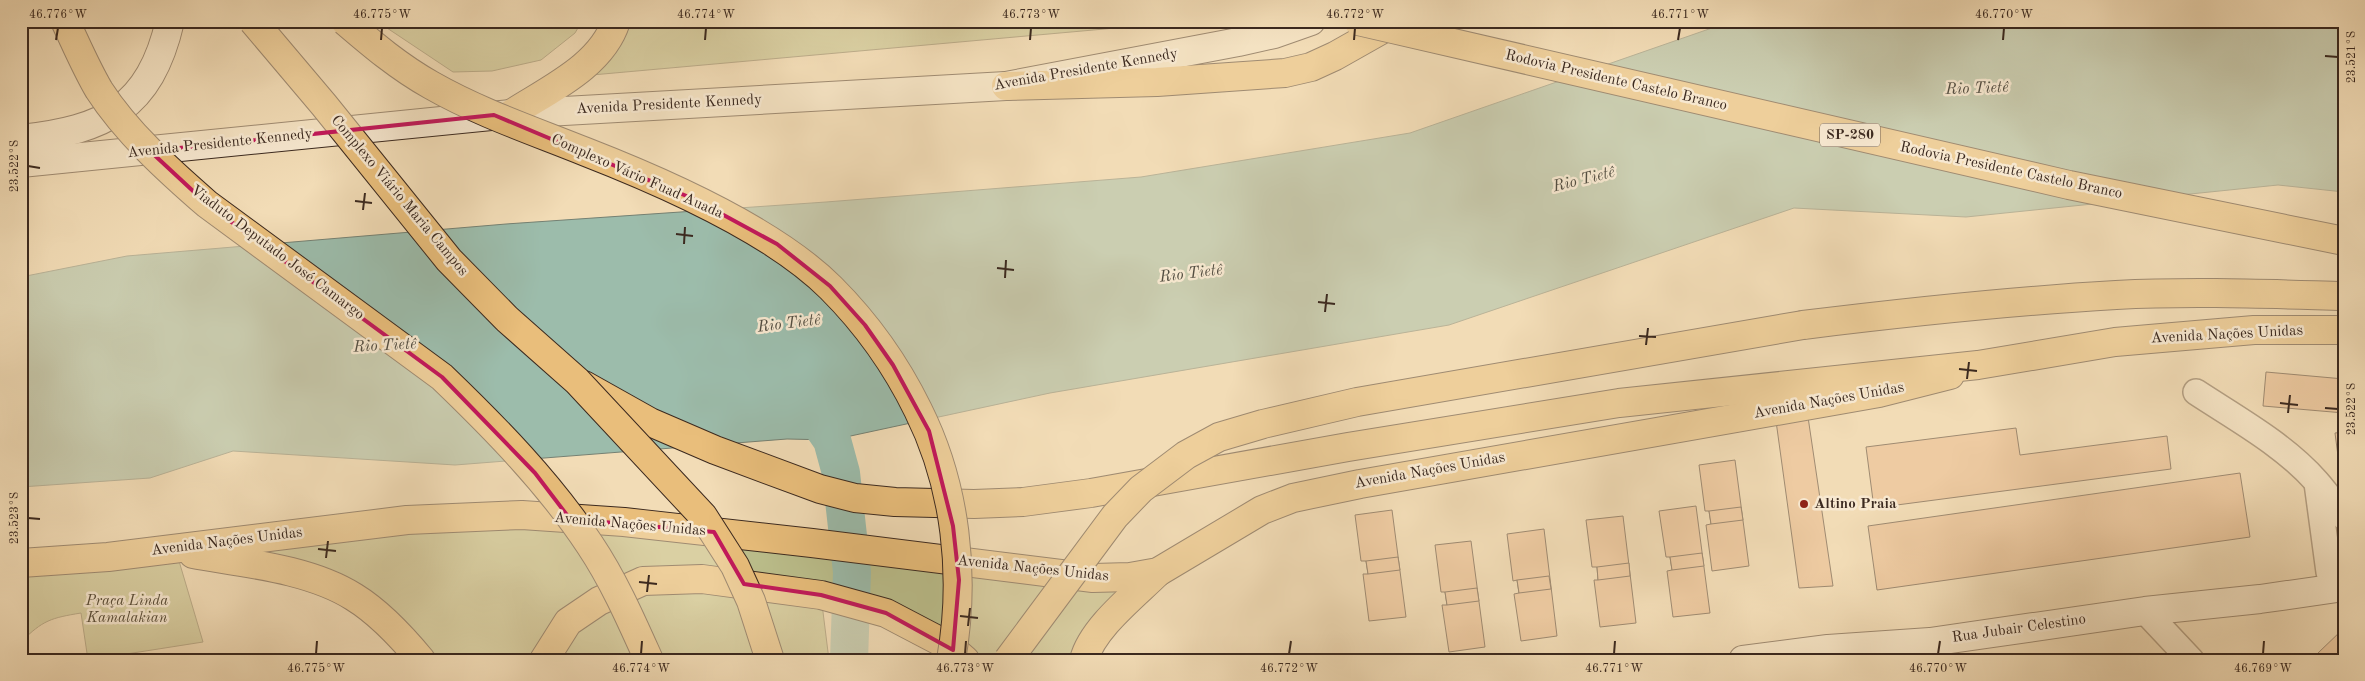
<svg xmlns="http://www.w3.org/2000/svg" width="2365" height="681" font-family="'Old Standard TT',serif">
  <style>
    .green { fill: #bcc08d; stroke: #7c7456 }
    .water { fill: #9cbcab; stroke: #758173 }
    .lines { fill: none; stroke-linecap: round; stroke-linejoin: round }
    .river { stroke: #9cbcab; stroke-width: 38 }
    .building { fill: #e8b58b; stroke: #3b291f }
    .street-casing { stroke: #695645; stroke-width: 28 }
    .secondary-casing { stroke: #3b291f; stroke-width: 30 }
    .primary-casing { stroke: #3b291f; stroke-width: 30 }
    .highway-casing { stroke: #3b291f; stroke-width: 30 }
    .street { stroke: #f7e8d0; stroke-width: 25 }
    .secondary { stroke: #f7e8d0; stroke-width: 28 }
    .primary { stroke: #e9be7b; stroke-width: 28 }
    .highway { stroke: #e9be7b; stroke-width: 28 }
    .primary-bridge-casing { stroke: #3b291f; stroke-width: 30; stroke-linecap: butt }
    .highway-bridge-casing { stroke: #3b291f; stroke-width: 30; stroke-linecap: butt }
    .primary-bridge { stroke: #e9be7b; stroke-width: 28 }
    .highway-bridge { stroke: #e9be7b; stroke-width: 28 }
    .marked { fill: none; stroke: #c2185b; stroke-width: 4; stroke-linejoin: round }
    .ticks { fill: none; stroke: #3b291f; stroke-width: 2 }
    .poi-dot { fill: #8f2418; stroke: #f7e8d0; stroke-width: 2 }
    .labels { text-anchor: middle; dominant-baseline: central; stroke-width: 5; stroke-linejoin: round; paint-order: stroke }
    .shield { fill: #f7e8d0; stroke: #736254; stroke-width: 1 }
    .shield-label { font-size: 14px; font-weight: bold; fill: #3b291f }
    .street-label { font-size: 15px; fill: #3b291f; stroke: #f7e8d0 }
    .poi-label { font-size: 15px; font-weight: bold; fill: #3b291f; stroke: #f7e8d0; text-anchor: start }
    .park-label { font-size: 15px; font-style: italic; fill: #5b4f3a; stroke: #f7e8d0 }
    .water-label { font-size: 16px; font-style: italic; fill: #534e42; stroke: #f7e8d0 }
    .neatline { fill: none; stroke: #3b291f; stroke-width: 2 }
    .ticks-label { font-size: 12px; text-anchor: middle; fill: #3b291f }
  </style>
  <rect width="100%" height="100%" fill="#f2dcb6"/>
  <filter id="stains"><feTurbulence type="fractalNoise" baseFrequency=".004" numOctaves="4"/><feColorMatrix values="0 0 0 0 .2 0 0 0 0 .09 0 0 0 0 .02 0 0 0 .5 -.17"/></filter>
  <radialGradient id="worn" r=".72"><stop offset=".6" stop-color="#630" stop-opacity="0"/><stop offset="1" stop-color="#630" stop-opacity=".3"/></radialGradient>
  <g class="green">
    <polygon points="381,21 582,21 575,33 541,60 492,71 453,72 387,28"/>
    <polygon points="619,21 1150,21 1149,25 592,75"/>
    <polygon points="522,515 1130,577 1084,660 965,660 821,596 829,660 421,660 354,596 165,549"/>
    <path d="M 179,561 L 203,642 L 88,660 L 81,613 C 51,618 43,620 21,642 L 21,574 Z"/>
  </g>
  <polygon class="water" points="1732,21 2344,21 2344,192 2278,185 1966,217 1794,208 1449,325 1050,393 832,440 787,439 455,465 233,451 150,478 21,487 21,277 127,256 506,224 826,202 1141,177 1410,133"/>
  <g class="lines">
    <polyline class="river" points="803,398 832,440 841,473 852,572 849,660"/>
  </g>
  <g class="building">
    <polygon points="2266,372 2344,379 2344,413 2263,406"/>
    <polygon points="1808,417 1833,586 1799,588 1776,421"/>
    <polygon points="2016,428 2020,455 2167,436 2171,469 1874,508 1866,447"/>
    <polygon points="2344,432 2344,456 2338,456 2335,433"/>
    <polygon points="1735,460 1749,566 1712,571 1706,525 1711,524 1709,511 1705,511 1699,465"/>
    <polygon points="2240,473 2250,537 1877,590 1868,526"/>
    <polygon points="1696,506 1710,613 1673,617 1667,571 1672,570 1670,557 1666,557 1659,511"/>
    <polygon points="1741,507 1743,520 1711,524 1709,511"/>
    <polygon points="1392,510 1406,617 1369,621 1363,574 1368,574 1366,561 1361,561 1355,515"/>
    <polygon points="1623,516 1636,623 1600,627 1594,580 1598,580 1597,567 1592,567 1586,520"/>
    <polygon points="1544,529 1557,636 1521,641 1514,594 1519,593 1517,580 1513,581 1507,534"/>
    <polygon points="1471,541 1485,647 1449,652 1442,605 1447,605 1445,592 1441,592 1435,545"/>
    <polygon points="1702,553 1704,566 1672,570 1670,557"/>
    <polygon points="1398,557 1400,570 1368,574 1366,561"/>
    <polygon points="1629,563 1630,576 1598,580 1597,567"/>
    <polygon points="1549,576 1551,589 1519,593 1517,580"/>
    <polygon points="1477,588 1479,601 1447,605 1445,592"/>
    <polygon points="2344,628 2344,660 2322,660 2317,654"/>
  </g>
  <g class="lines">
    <g class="street-casing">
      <g id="street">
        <path d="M 2196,392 C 2237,419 2283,444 2316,481 C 2326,492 2335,505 2344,517"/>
        <polyline points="2317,483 2329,572"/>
        <polyline points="2145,611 2191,660"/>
      </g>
    </g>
    <g class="secondary-casing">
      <g id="secondary">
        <path d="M 21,139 C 105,130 150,108 170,21"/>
        <polyline points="21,163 511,114 1006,86 1238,42 1274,34 1311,21"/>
        <polyline points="1743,660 1828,649 1930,642 2145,611 2260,599 2344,587"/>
      </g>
    </g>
    <g class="primary-casing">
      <g id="primary">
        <path d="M 193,554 C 244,563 310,569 354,597 C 380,613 402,637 421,660"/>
        <polyline points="21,563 108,557 407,520 522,515 624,522 812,543 1093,578 1130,577 1158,572 1262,510 1293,498 1360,484 1879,393 1950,375"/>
        <polyline points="544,660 568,622 599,601 643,581 702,579 821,595 886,613 949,646 965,660"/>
        <path d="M 1084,660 C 1092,628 1135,595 1158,572"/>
      </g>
    </g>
    <g class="highway-casing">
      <g id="highway">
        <polyline points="1006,86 1157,82 1285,73 1311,67 1335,56 1397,21"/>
        <path d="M 511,114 C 548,90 602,66 616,21"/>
        <path d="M 1803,325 C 1908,312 2012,301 2116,295 C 2192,291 2268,294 2344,296"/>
        <polyline points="584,385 650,422 715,450 820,489 855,498 895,502 974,504 1023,502 1091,493 1348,447 1619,403 1978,365 2115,342 2254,330 2344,330"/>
      </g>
    </g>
    <use href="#street" class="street"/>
    <use href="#secondary" class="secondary"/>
    <use href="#primary" class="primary"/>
    <use href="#highway" class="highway"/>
    <g class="primary-bridge-casing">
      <g id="primary-bridge">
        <path d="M 65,21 C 76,44 86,68 99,90 C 126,132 169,171 207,204 L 442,377 C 495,428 549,483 590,545 C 614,581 631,620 649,660"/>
        <path d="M 345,21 C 373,45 399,67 431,85 C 480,113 534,131 586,152 C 663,182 773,230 831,288 C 866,323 896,365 918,410 C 956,486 966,576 951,660"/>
      </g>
    </g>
    <g class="highway-bridge-casing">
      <g id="highway-bridge">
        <polyline points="253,21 324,105 449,260 507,319 577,381 703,516 735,566 751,601 770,660"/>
        <polyline points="1358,21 2069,185 2344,241"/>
        <polyline points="1008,660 1115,516 1141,489 1186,455 1219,437 1263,424 1357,402 1803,325"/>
      </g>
    </g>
    <use href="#primary-bridge" class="primary-bridge"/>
    <use href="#highway-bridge" class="highway-bridge"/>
  </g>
  <path d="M0 0H2365V681H0ZM 494,115 L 696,200 L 777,244 L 830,286 L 865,325 L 893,365 L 929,431 L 953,526 L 959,580 L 953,650 L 886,613 L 821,595 L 744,584 L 714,532 L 570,519 L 535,473 L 442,377 L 207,204 L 150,151 Z" fill="#f2dcb6" fill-opacity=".55" fill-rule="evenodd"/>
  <path class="marked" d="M 494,115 L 696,200 L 777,244 L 830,286 L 865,325 L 893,365 L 929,431 L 953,526 L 959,580 L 953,650 L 886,613 L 821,595 L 744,584 L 714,532 L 570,519 L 535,473 L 442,377 L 207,204 L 150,151 Z"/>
  <path class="ticks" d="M 56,40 L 58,28M 381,40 L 382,28M 705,40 L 706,28M 1030,40 L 1031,28M 1354,40 L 1355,28M 1678,40 L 1680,28M 2003,40 L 2004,28M 2325,56 L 2338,57M 28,166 L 40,168M 355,201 L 372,203M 363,210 L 365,193M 676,234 L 693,236M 684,244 L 685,227M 997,268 L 1014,270M 1005,278 L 1006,260M 1318,302 L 1335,304M 1325,312 L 1327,294M 1639,336 L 1656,337M 1646,345 L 1648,328M 1959,369 L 1977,371M 1967,379 L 1969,362M 2280,403 L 2298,405M 2325,408 L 2338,409M 2288,413 L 2290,395M 28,518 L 40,519M 318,549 L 336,551M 326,558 L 328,541M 639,582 L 657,584M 647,592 L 649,575M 960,616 L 978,618M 968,626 L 970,608M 316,654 L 317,641M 641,654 L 642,641M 965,654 L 966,641M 1289,654 L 1291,641M 1614,654 L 1615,641M 1938,654 L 1940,641M 2263,654 L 2264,641"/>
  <circle class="poi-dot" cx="1804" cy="504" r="5"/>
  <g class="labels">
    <rect class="shield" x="1820" y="123.5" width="60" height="23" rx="4"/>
    <g class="shield-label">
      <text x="1850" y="135">SP-280</text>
    </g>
    <g class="street-label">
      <text transform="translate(1086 70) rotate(-10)">Avenida Presidente Kennedy</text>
      <text transform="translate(1616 81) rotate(13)">Rodovia Presidente Castelo Branco</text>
      <text transform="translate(669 105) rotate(-3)">Avenida Presidente Kennedy</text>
      <text transform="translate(220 144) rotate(-6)">Avenida Presidente Kennedy</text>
      <text transform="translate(2011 171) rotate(12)">Rodovia Presidente Castelo Branco</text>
      <text transform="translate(637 177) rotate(24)">Complexo Vário Fuad Auada</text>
      <text transform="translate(399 196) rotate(50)">Complexo Viário Maria Campos</text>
      <text transform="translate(277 253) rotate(37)">Viaduto Deputado José Camargo</text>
      <text transform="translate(2227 335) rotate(-3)">Avenida Nações Unidas</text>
      <text transform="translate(1829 401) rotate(-10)">Avenida Nações Unidas</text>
      <text transform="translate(1430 471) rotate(-10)">Avenida Nações Unidas</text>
      <text transform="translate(630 525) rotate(5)">Avenida Nações Unidas</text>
      <text transform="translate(227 542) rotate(-7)">Avenida Nações Unidas</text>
      <text transform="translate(1033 569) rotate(6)">Avenida Nações Unidas</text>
      <text transform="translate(2019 629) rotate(-8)">Rua Jubair Celestino</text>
    </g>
    <g class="poi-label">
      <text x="1814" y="504">Altino Praia</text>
    </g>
    <g class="park-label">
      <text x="127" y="601">Praça Linda<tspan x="127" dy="17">Kamalakian</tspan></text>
    </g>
    <g class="water-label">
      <text transform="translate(1977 89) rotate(-2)">Rio Tietê</text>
      <text transform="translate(1584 180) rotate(-14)">Rio Tietê</text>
      <text transform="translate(1191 274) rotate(-7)">Rio Tietê</text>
      <text transform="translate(789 324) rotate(-7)">Rio Tietê</text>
      <text transform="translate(385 346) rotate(-3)">Rio Tietê</text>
    </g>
  </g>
  <rect width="2365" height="681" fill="none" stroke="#f2dcb6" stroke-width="55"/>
  <rect x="28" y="28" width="2310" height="626" class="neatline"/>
  <g class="ticks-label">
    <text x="58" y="18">46.776°W</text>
    <text x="382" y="18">46.775°W</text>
    <text x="706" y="18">46.774°W</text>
    <text x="1031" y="18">46.773°W</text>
    <text x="1355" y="18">46.772°W</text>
    <text x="1680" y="18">46.771°W</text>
    <text x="2004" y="18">46.770°W</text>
    <text transform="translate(2351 57) rotate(-90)" y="4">23.521°S</text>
    <text transform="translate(14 166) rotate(-90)" y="4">23.522°S</text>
    <text transform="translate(2351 409) rotate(-90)" y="4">23.522°S</text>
    <text transform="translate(14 518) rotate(-90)" y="4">23.523°S</text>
    <text x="316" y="672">46.775°W</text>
    <text x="641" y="672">46.774°W</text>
    <text x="965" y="672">46.773°W</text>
    <text x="1289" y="672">46.772°W</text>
    <text x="1614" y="672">46.771°W</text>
    <text x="1938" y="672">46.770°W</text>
    <text x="2263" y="672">46.769°W</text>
  </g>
  <rect width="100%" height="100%" filter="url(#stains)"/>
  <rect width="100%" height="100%" fill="url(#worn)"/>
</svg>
